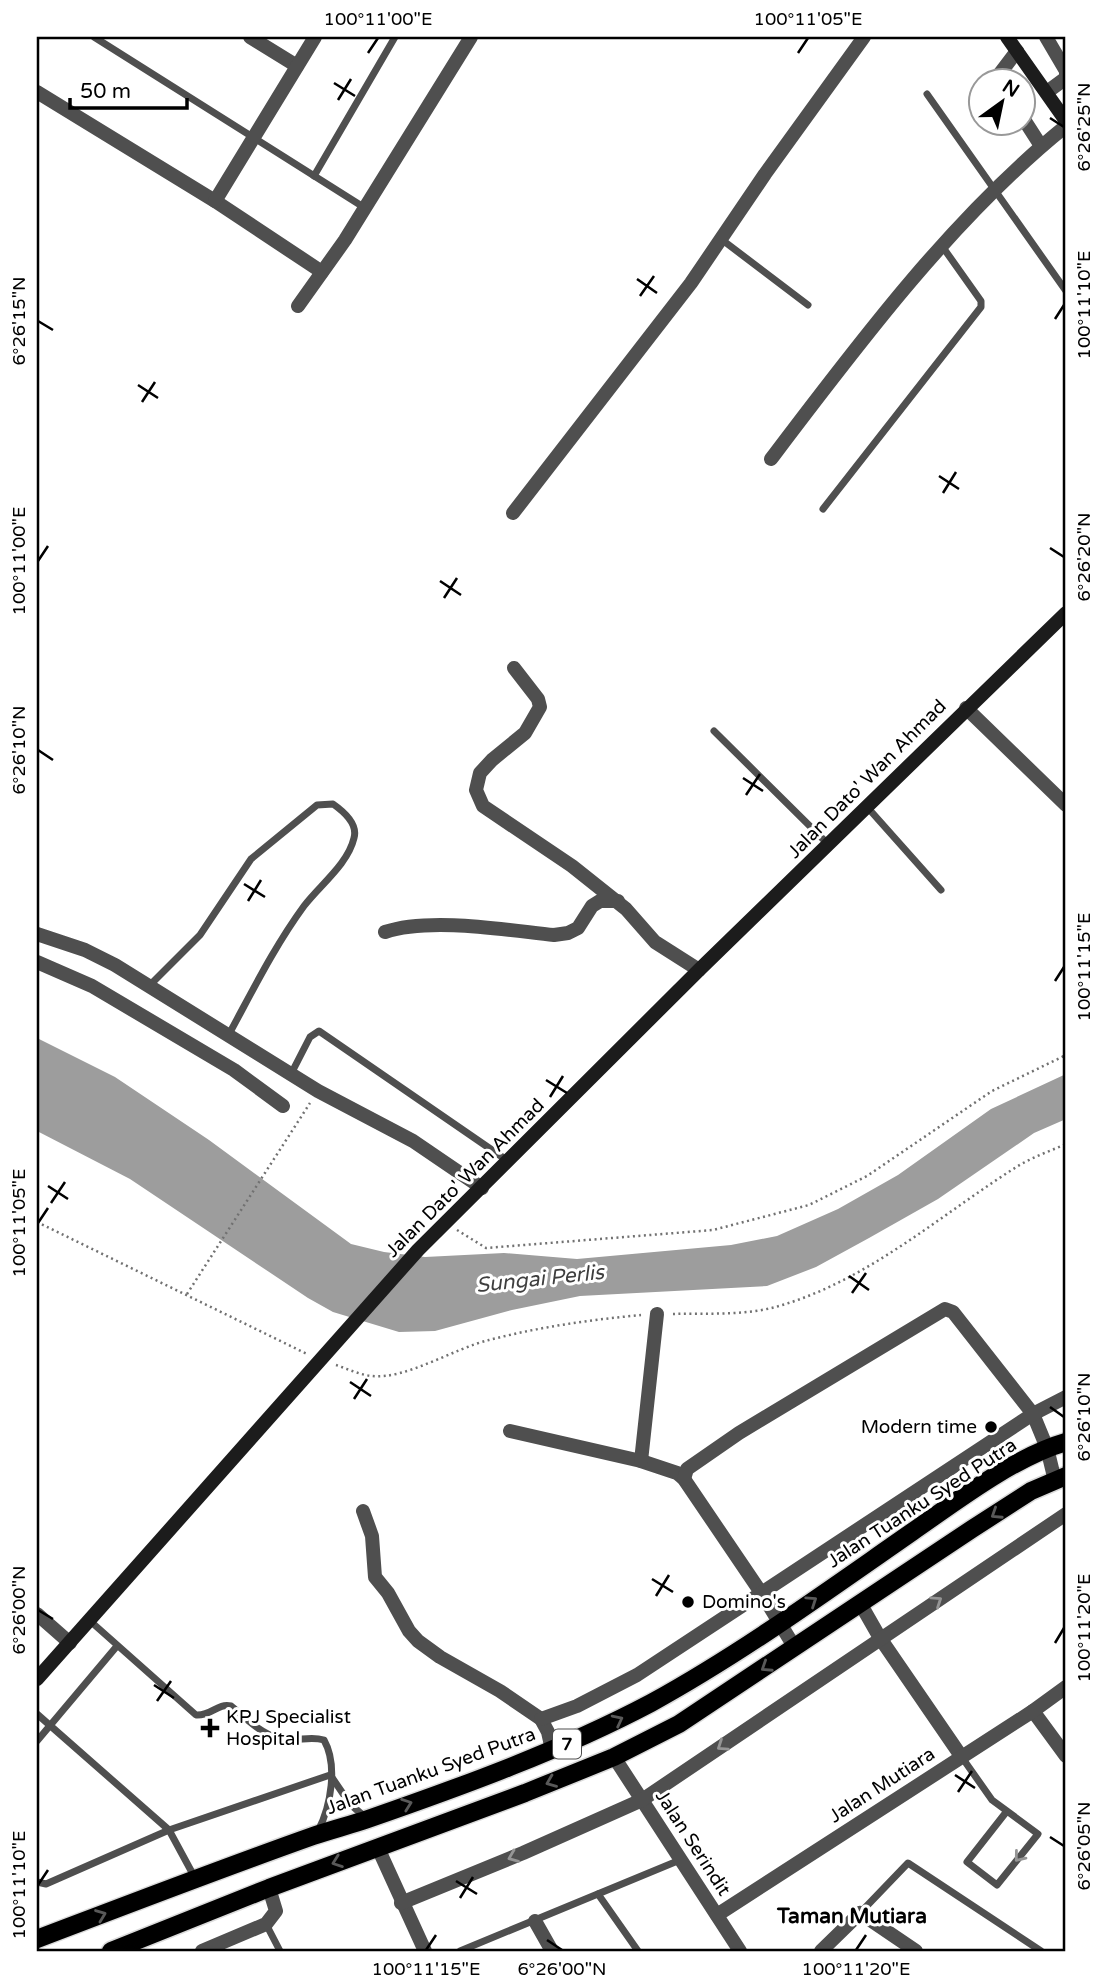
<svg xmlns="http://www.w3.org/2000/svg" width="1103" height="1988" font-family="'Varela Round',sans-serif">
  <style>
    .water { fill: #9d9d9d }
    .lines { fill: none; stroke-linecap: round; stroke-linejoin: round }
    .primary-casing { stroke: #dbdbdb; stroke-width: 21 }
    .path { stroke: #717171; stroke-width: 2.5; stroke-dasharray: 2 3.5; stroke-linecap: butt }
    .lane { stroke: #4f4f4f; stroke-width: 7 }
    .street { stroke: #4f4f4f; stroke-width: 14 }
    .secondary { stroke: #1c1c1c; stroke-width: 14 }
    .primary { stroke: #000; stroke-width: 18 }
    .oneway { stroke: #595959 }
    .oneway2 { stroke: #959595 }
    .ticks { fill: none; stroke: #000; stroke-width: 2.5 }
    .poi-dot { fill: #000; stroke: #fff; stroke-width: 2.5 }
    .labels { text-anchor: middle; dominant-baseline: central; stroke-width: 6; stroke-linejoin: round; paint-order: stroke }
    .shield { fill: #fff; stroke: #4c4c4c; stroke-width: 2 }
    .shield-label { font-size: 18px; font-weight: bold; fill: #000 }
    .street-label { font-size: 19px; fill: #000; stroke: #fff }
    .poi-label { font-size: 19px; fill: #000; stroke: #fff; text-anchor: start }
    .water-label { font-size: 21px; font-style: italic; fill: #3e3e3e; stroke: #fff }
    .neighbourhood-label { font-size: 21px; font-weight: bold; fill: #000; stroke: #fff }
    .neatline { fill: none; stroke: #000; stroke-width: 2.5 }
    .ticks-label { font-size: 18px; text-anchor: middle; fill: #000 }
  </style>
  <rect width="100%" height="100%" fill="#fff"/>
  <polygon class="water" points="37,1038 115,1077 209,1140 351,1244 384,1252 425,1257 504,1253 577,1259 731,1245 777,1236 838,1209 898,1175 991,1109 1066,1074 1066,1119 1034,1133 938,1199 869,1238 816,1267 767,1286 580,1296 512,1310 435,1331 399,1332 333,1312 308,1298 130,1179 37,1131"/>
  <g class="lines">
    <g class="primary-casing">
      <g id="primary">
        <path d="M 37,1939 C 129,1904 220,1869 313,1836 C 331,1830 350,1825 368,1819 C 463,1786 562,1750 651,1703 C 742,1653 827,1591 912,1532 C 957,1501 1014,1457 1066,1442"/>
        <polyline points="111,1951 269,1888 525,1793 614,1757 679,1724 972,1529 1031,1491 1066,1476"/>
      </g>
    </g>
    <g class="path">
      <polyline points="37,1222 307,1354"/>
      <polyline points="457,1230 486,1248 713,1230 809,1205 867,1176 992,1091 1066,1055"/>
      <polyline points="187,1294 310,1103"/>
      <path d="M 673,1314 C 707,1313 745,1316 779,1306 C 869,1280 940,1215 1018,1166 C 1033,1157 1050,1151 1066,1144"/>
      <path d="M 336,1365 C 348,1369 360,1375 372,1376 C 405,1380 455,1348 489,1340 C 539,1327 589,1320 641,1315"/>
    </g>
    <g class="lane">
      <polyline points="94,37 365,208"/>
      <polyline points="927,94 1066,291"/>
      <polyline points="314,176 395,37"/>
      <polyline points="721,239 808,305"/>
      <polyline points="823,509 981,307 981,301 942,246"/>
      <polyline points="714,731 828,844"/>
      <polyline points="868,808 941,890"/>
      <path d="M 149,986 L 200,935 L 251,859 L 317,805 L 333,804 C 343,811 358,824 354,838 C 348,864 320,885 304,906 C 274,947 252,992 228,1036"/>
      <polyline points="291,1074 310,1037 319,1031 508,1161"/>
      <path d="M 89,1620 L 196,1715 C 212,1716 217,1703 231,1706 C 248,1720 267,1740 290,1740 C 303,1740 311,1736 324,1740 C 338,1765 331,1806 318,1831"/>
      <polyline points="37,1714 169,1830 195,1878"/>
      <polyline points="37,1741 117,1646"/>
      <polyline points="961,1756 992,1800 1038,1834 997,1885 967,1862 1007,1811"/>
      <polyline points="331,1776 350,1804 365,1817"/>
      <polyline points="37,1882 46,1884 169,1830 330,1775"/>
      <polyline points="598,1894 638,1951"/>
      <polyline points="860,1913 908,1863 1041,1951"/>
      <polyline points="266,1924 280,1951"/>
      <polyline points="460,1951 680,1860"/>
    </g>
    <g class="street">
      <polyline points="250,37 297,66"/>
      <polyline points="1046,37 1066,71 1066,78 1047,92"/>
      <polyline points="997,80 998,76 1017,51"/>
      <polyline points="37,92 215,201 322,272"/>
      <polyline points="1023,118 1041,146"/>
      <polyline points="215,201 315,37"/>
      <polyline points="298,306 345,240 471,37"/>
      <path d="M 771,459 C 858,344 954,216 1066,126"/>
      <polyline points="513,513 691,283 765,174 864,37"/>
      <polyline points="514,668 538,699 540,707 525,733 492,760 480,773 476,790 483,806 572,866 626,909 655,942 699,970"/>
      <polyline points="966,708 1066,805"/>
      <path d="M 385,932 C 430,917 506,930 554,935 L 568,933 L 578,928 L 592,906 L 600,901 L 618,901"/>
      <polyline points="37,934 85,950 115,965 318,1091 413,1141 482,1188"/>
      <polyline points="37,962 92,986 234,1070 283,1106"/>
      <polyline points="510,1431 641,1461 677,1473 684,1479 762,1594 795,1648"/>
      <polyline points="641,1461 657,1314"/>
      <polyline points="684,1479 687,1469 739,1433 945,1309 953,1312 1033,1414 1047,1448 1055,1481"/>
      <polyline points="363,1511 372,1536 375,1577 388,1593 409,1631 418,1641 440,1657 500,1691 541,1719 548,1732 552,1750"/>
      <polyline points="860,1603 880,1638 961,1756"/>
      <polyline points="37,1614 70,1643"/>
      <polyline points="1033,1711 1066,1756"/>
      <polyline points="541,1719 577,1706 637,1675 1033,1414 1066,1397"/>
      <polyline points="614,1757 740,1951"/>
      <polyline points="378,1848 425,1951"/>
      <polyline points="401,1903 523,1853 642,1800 1066,1514"/>
      <polyline points="717,1915 1033,1711 1066,1687"/>
      <polyline points="535,1921 552,1951"/>
      <polyline points="202,1951 266,1924 276,1911 269,1888"/>
      <polyline points="821,1951 860,1913 916,1951"/>
    </g>
    <g class="secondary">
      <polyline points="1007,37 1066,121"/>
      <polyline points="37,1679 418,1250 699,970 1066,613"/>
    </g>
    <use href="#primary" class="primary"/>
  </g>
  <defs><path id="oneway-chevron" d="M-2-3.5L2.5 0L-2 3.5" fill="none" stroke-width="1.6" stroke-linecap="round" stroke-linejoin="round" transform="scale(1.75)"/></defs>
  <g class="oneway">
    <use href="#oneway-chevron" transform="translate(996 1514) rotate(147)"/>
    <use href="#oneway-chevron" transform="translate(812 1601) rotate(-34)"/>
    <use href="#oneway-chevron" transform="translate(766 1667) rotate(147)"/>
    <use href="#oneway-chevron" transform="translate(618 1720) rotate(-27)"/>
    <use href="#oneway-chevron" transform="translate(551 1782) rotate(158)"/>
    <use href="#oneway-chevron" transform="translate(407 1804) rotate(-20)"/>
    <use href="#oneway-chevron" transform="translate(337 1862) rotate(160)"/>
    <use href="#oneway-chevron" transform="translate(101 1915) rotate(-21)"/>
  </g>
  <g class="oneway2">
    <use href="#oneway-chevron" transform="translate(937 1601) rotate(-34)"/>
    <use href="#oneway-chevron" transform="translate(722 1746) rotate(146)"/>
    <use href="#oneway-chevron" transform="translate(513 1857) rotate(158)"/>
    <use href="#oneway-chevron" transform="translate(1019 1857) rotate(129)"/>
  </g>
  <path class="ticks" d="M 368,53 L 378,38M 798,53 L 808,38M 334,83 L 355,96M 338,100 L 351,79M 1050,118 L 1064,127M 637,279 L 657,293M 640,296 L 654,276M 1055,319 L 1064,305M 38,321 L 53,330M 138,385 L 158,398M 142,402 L 155,382M 939,476 L 959,489M 943,493 L 956,472M 1050,548 L 1064,557M 38,561 L 48,546M 440,581 L 461,595M 444,598 L 457,578M 38,750 L 53,760M 743,778 L 763,791M 746,795 L 760,774M 244,884 L 265,897M 248,901 L 261,880M 1055,981 L 1064,967M 546,1080 L 567,1093M 550,1097 L 563,1076M 48,1186 L 68,1199M 51,1203 L 65,1182M 38,1223 L 48,1208M 849,1276 L 869,1290M 852,1293 L 866,1273M 350,1382 L 371,1396M 354,1399 L 367,1379M 1050,1407 L 1064,1417M 652,1579 L 673,1592M 656,1596 L 669,1575M 38,1610 L 53,1619M 1055,1643 L 1064,1628M 154,1685 L 174,1698M 157,1701 L 171,1681M 955,1775 L 975,1788M 958,1792 L 972,1771M 1050,1837 L 1064,1846M 456,1881 L 477,1894M 38,1885 L 48,1870M 460,1898 L 473,1877M 547,1940 L 562,1950M 426,1950 L 436,1935M 856,1950 L 866,1935"/>
  <g class="poi-dot">
    <circle cx="991" cy="1427" r="7"/>
    <circle cx="688" cy="1602" r="7"/>
    <path d="M206.5 1717.5h7v7h7v7h-7v7h-7v-7h-7v-7h7z"/>
  </g>
  <g class="labels">
    <rect class="shield" x="553" y="1729.5" width="28" height="29" rx="5"/>
    <g class="shield-label">
      <text x="567" y="1744">7</text>
    </g>
    <g class="street-label">
      <text transform="translate(867 779) rotate(-45)">Jalan Dato' Wan Ahmad</text>
      <text transform="translate(465 1178) rotate(-45)">Jalan Dato' Wan Ahmad</text>
      <text transform="translate(922 1503) rotate(-33)">Jalan Tuanku Syed Putra</text>
      <text transform="translate(431 1771) rotate(-20)">Jalan Tuanku Syed Putra</text>
      <text transform="translate(882 1785) rotate(-33)">Jalan Mutiara</text>
      <text transform="translate(693 1843) rotate(57)">Jalan Serindit</text>
    </g>
    <g class="poi-label">
      <text x="977" y="1427" text-anchor="end">Modern time</text>
      <text x="702" y="1602">Domino's</text>
      <text x="226" y="1717">KPJ Specialist<tspan x="226" dy="22">Hospital</tspan></text>
    </g>
    <g class="water-label">
      <text transform="translate(540 1279) rotate(-6)">Sungai Perlis</text>
    </g>
    <g class="neighbourhood-label">
      <text x="852" y="1916">Taman Mutiara</text>
    </g>
  </g>
  <rect width="1103" height="1988" fill="none" stroke="#ffffff" stroke-width="77"/>
  <g transform="translate(1002 102) rotate(33)"><circle r="33" fill="#ffffff" stroke="#999999" stroke-width="2"/>
  <path d="M0-5L12 26L0 18L-12 26Z" fill="#000000"/>
  <text y="-10" font-size="19" font-weight="bold" text-anchor="middle" fill="#000000">N</text>
  </g>
  <path d="M70 98v10h117v-10" fill="none" stroke="#000000" stroke-width="3.5"/>
  <text x="80" y="98" font-size="21" fill="#000000" stroke="#ffffff" stroke-width="5" paint-order="stroke">50 m</text>
  <rect x="38" y="38" width="1026" height="1912" class="neatline"/>
  <g class="ticks-label">
    <text x="378" y="25">100°11'00"E</text>
    <text x="808" y="25">100°11'05"E</text>
    <text transform="translate(1084 127) rotate(-90)" y="6">6°26'25"N</text>
    <text transform="translate(1084 305) rotate(-90)" y="6">100°11'10"E</text>
    <text transform="translate(19 321) rotate(-90)" y="6">6°26'15"N</text>
    <text transform="translate(1084 557) rotate(-90)" y="6">6°26'20"N</text>
    <text transform="translate(19 561) rotate(-90)" y="6">100°11'00"E</text>
    <text transform="translate(19 750) rotate(-90)" y="6">6°26'10"N</text>
    <text transform="translate(1084 967) rotate(-90)" y="6">100°11'15"E</text>
    <text transform="translate(19 1223) rotate(-90)" y="6">100°11'05"E</text>
    <text transform="translate(1084 1417) rotate(-90)" y="6">6°26'10"N</text>
    <text transform="translate(19 1610) rotate(-90)" y="6">6°26'00"N</text>
    <text transform="translate(1084 1628) rotate(-90)" y="6">100°11'20"E</text>
    <text transform="translate(1084 1846) rotate(-90)" y="6">6°26'05"N</text>
    <text transform="translate(19 1885) rotate(-90)" y="6">100°11'10"E</text>
    <text x="426" y="1975">100°11'15"E</text>
    <text x="562" y="1975">6°26'00"N</text>
    <text x="856" y="1975">100°11'20"E</text>
  </g>
</svg>
